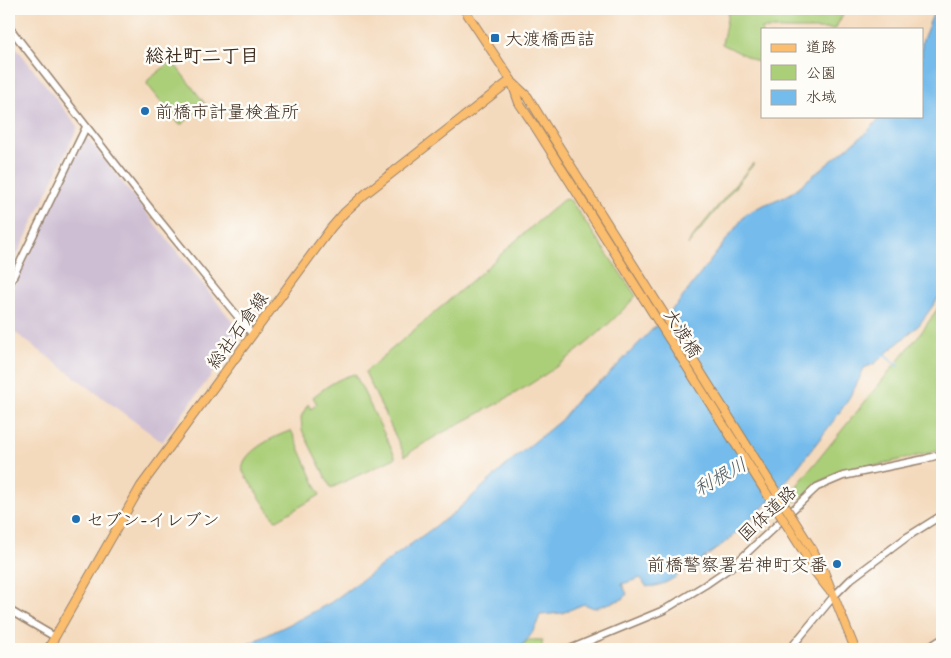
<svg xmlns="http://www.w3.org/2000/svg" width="951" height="658" font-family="Delius,'Klee One',sans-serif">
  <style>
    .industrial { fill: #cdbed3 }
    .green { fill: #abcf79; stroke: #737c4c }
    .water { fill: #74bcec; stroke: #587385 }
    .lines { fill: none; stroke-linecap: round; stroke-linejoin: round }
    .stream { stroke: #74bcec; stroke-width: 2 }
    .minor-casing { stroke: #98826e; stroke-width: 9 }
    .major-casing { stroke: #98826e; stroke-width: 10 }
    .minor { stroke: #fff; stroke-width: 6 }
    .major { stroke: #fbbd6e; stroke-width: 8 }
    .major-bridge-casing { stroke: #98826e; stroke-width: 10; stroke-linecap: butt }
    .major-bridge { stroke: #fbbd6e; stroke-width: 8 }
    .poi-dot { fill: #1f6fb2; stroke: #fdfcf7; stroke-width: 2 }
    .labels { text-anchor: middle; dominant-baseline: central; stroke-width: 5; stroke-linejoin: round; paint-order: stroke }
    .poi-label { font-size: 18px; fill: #3b2a1e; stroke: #fdfcf7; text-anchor: start }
    .street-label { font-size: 18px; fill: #3b2a1e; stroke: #fdfcf7 }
    .neighbourhood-label { font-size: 19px; font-weight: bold; fill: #3b2a1e; stroke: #fdfcf7 }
    .water-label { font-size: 19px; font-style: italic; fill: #4f5d66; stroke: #fdfcf7 }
  </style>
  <rect width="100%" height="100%" fill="#fdfcf7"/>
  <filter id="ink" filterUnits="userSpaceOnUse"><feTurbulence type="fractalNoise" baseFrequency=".02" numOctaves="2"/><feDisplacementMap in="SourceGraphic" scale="10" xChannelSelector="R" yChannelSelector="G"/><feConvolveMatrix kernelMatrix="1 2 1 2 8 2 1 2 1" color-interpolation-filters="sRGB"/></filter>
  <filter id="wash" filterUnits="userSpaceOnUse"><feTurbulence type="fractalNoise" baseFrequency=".0096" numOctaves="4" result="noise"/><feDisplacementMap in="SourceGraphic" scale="20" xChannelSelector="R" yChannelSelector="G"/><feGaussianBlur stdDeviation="1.12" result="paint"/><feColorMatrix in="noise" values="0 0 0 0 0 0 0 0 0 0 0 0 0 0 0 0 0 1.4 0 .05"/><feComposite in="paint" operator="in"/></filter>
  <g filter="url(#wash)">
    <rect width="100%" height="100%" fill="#f4dabd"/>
    <g class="industrial">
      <polygon points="9,38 77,126 77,129 9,273"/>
      <polygon points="84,139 88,139 239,330 239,337 162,442 9,328 9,295"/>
    </g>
    <g class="green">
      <polygon points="729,9 846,9 835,29 762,29 762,64 722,44"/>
      <polygon points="172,61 206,105 182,124 179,124 147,84 148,80"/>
      <polygon points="753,163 753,165 688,245 690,240"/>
      <path d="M 567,199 L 571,201 L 636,296 C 595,341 551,374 498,403 C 466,421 434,435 405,456 L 365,372 L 482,272 L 512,244 L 550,211 L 563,200 Z"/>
      <polygon points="942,302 942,450 832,476 821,481 796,502 791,498 791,493 923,330"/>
      <path d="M 355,374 L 395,456 L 395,458 L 331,488 L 302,430 L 301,417 L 308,404 L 311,409 L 317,404 L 313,397 C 327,386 338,378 355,374 Z"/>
      <path d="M 290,431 L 292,432 L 320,495 L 277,520 L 274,519 L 243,472 C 238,453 275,436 290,431 Z"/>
      <polygon points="529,640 543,640 541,649 517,649"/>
    </g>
    <path class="water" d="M 935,9 L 942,9 L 942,293 L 919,325 L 874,364 L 864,368 C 852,398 835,419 815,445 C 777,495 741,536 687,569 C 676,577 660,589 646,586 L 641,578 L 622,584 L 627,594 L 623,599 L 594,608 L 584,604 L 562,613 L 540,615 C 535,630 530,639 517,649 L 238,649 L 294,622 L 330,603 L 455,512 L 511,461 L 561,420 L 580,396 L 605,378 L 679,302 L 746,214 L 759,207 L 790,194 L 867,132 L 882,116 L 922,116 L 922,42 Z"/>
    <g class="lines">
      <polyline class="stream" points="882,353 898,366"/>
    </g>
  </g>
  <g filter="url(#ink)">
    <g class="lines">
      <g class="minor-casing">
        <g id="minor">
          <polyline points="9,27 160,221 252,334"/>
          <polyline points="9,285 86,127"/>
          <polyline points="9,610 55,637"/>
          <polyline points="570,649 664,610 705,585 734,565 817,487 843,476 925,459 942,454"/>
          <polyline points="790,649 834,596 851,579 907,537 942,515"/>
          <polyline points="926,649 942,639"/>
        </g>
      </g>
      <g class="major-casing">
        <g id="major">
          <polyline points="464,9 511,80 519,103 536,128"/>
          <polyline points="512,82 528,97 544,123"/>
          <polyline points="812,549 823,569 855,649"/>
          <polyline points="805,554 815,572 829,590"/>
          <polyline points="48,649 141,486 331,228 344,213 365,194 511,80"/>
        </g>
      </g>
      <use href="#minor" class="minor"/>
      <use href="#major" class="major"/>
      <g class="major-bridge-casing">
        <g id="major-bridge">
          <polyline points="544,123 812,549"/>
          <polyline points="536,128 805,554"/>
        </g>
      </g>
      <use href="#major-bridge" class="major-bridge"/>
    </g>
  </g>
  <g class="poi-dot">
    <rect x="490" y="33" width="10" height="10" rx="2.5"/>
    <circle cx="145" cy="111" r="5"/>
    <circle cx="76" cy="519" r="5"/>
    <circle cx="837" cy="564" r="5"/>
  </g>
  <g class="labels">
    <g class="poi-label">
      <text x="505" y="38">大渡橋西詰</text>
      <text x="155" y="111">前橋市計量検査所</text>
      <text x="86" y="519">セブン-イレブン</text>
      <text x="827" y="564" text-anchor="end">前橋警察署岩神町交番</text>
    </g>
    <g class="street-label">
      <text transform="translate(237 330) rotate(-54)">総社石倉線</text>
      <text transform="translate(683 333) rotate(58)">大渡橋</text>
      <text transform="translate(767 513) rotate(-43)">国体道路</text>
    </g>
    <g class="neighbourhood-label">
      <text x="202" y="55">総社町二丁目</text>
    </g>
    <g class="water-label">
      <text transform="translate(720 476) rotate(-29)">利根川</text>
    </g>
  </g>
  <rect width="951" height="658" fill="none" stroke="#fdfcf7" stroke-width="30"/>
  <rect x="761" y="28" width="162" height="90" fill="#fdfcf7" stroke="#afa8a0"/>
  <rect x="771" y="44" width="25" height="8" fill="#fbbd6e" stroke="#afa8a0"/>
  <text x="806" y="52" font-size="15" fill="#3b2a1e">道路</text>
  <rect x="771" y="65" width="25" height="15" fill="#abcf79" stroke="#afa8a0"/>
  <text x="806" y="78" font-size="15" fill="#3b2a1e">公園</text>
  <rect x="771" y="90" width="25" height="15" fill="#74bcec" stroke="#afa8a0"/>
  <text x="806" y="102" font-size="15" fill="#3b2a1e">水域</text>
</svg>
